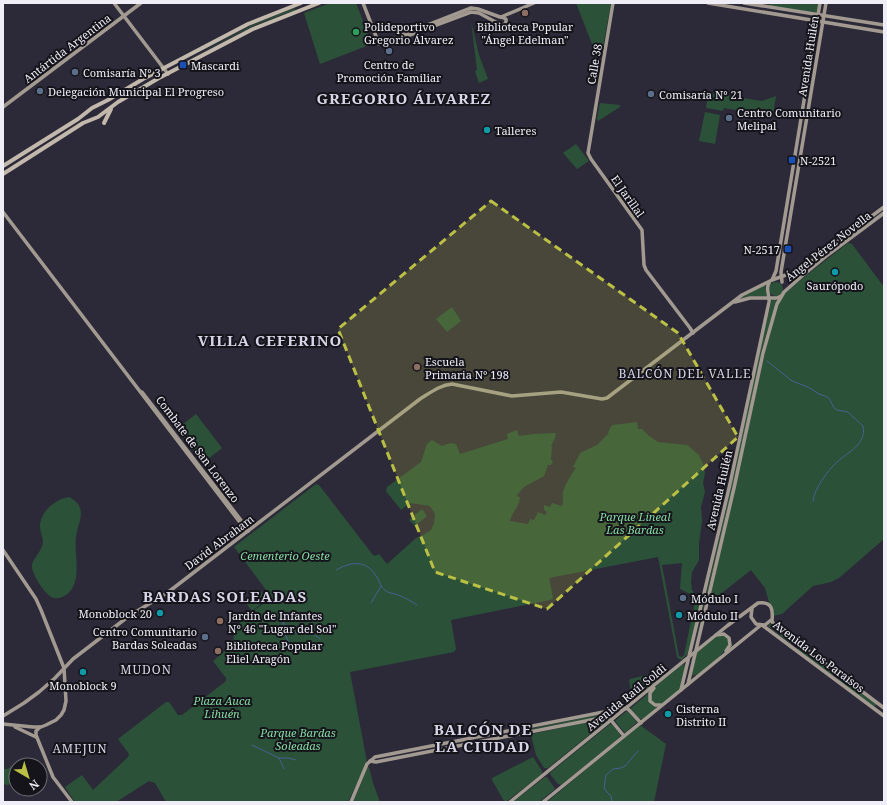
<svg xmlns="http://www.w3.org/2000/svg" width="887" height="805" font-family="'Noto Serif',serif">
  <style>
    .green { fill: #2b5239; fill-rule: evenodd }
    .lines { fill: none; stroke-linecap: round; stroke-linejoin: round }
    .stream { stroke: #466191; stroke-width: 1 }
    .secondary { stroke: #a29a90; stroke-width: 3.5 }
    .primary { stroke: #c2b8ab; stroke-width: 4 }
    .marked { fill: #bbc044; fill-opacity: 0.2; stroke: #bbc044; stroke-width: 3; stroke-dasharray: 8 5; stroke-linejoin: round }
    .education-dot { fill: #8d6e63; stroke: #15141a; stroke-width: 1.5 }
    .leisure-dot { fill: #2e9e5b; stroke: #15141a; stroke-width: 1.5 }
    .service-dot { fill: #5c6f8a; stroke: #15141a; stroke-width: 1.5 }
    .transit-dot { fill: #1a4fb4; stroke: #15141a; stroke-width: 1.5 }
    .culture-dot { fill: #0f9aa8; stroke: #15141a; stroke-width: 1.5 }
    .labels { text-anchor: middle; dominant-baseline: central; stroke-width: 4; stroke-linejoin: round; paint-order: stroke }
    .poi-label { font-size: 11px; fill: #efeef7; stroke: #15141a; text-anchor: start }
    .street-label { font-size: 11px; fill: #efeef7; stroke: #15141a }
    .park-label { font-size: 11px; font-style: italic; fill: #86dba4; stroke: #15141a }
    .neighbourhood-label { font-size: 12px; letter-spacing: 1px; fill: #d7d5e7; stroke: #15141a }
    .district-label { font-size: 15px; font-weight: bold; letter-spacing: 1px; fill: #d7d5e7; stroke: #15141a }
  </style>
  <rect width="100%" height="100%" fill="#2c2a38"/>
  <g class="green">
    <polygon points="330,3 356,3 372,44 320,64 304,13"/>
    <polygon points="576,3 611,3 603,47 602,49 596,51 594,49"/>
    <polygon points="770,3 819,3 817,13 770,6"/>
    <polygon points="295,8 295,10 253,26 191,58 252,25"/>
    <polygon points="471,21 479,55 488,79 479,83 475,71 477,70"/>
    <polygon points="710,93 762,101 776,96 773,114 760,112 756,113 724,108 723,111 706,108 708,94"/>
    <polygon points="600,103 620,105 620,107 598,121 597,119"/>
    <polygon points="705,112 720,115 715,144 699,141"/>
    <polygon points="576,144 589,161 577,169 563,153"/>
    <polygon points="848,243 852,244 884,287 884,539 839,578 831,582 813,586 782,614 773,616 765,588 751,570 713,600 709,600 766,347 779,304 784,294 803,278"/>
    <circle cx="776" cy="289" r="7"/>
    <polygon points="765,285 767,296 751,296 740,299 742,297"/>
    <polygon points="772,299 776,299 777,301 762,349 733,489 693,650 731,488 762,340"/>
    <polygon points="452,307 461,321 447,332 436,319"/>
    <polygon points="196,414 222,448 203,463 177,429"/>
    <path d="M 637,422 L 638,429 L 642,429 L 649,436 L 658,442 L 687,445 L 699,455 L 703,464 L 705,473 L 703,483 L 705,492 L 701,507 L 702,520 L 699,544 L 699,560 L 692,572 L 691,582 L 692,590 L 696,597 L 702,598 L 688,653 L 682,660 L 679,659 L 677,657 L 658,557 L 549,578 L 553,598 L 550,600 L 451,620 L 456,649 L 454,652 L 350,672 L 367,762 L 348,802 L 166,802 L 155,783 L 149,781 L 116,802 L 75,802 L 65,787 L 82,775 L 93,790 L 128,757 L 129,754 L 118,739 L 166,702 L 169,702 L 178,715 L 182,715 L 226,681 L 226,678 L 213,661 L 234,643 C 230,622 257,609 272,598 L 234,547 L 316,484 L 319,485 L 373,555 L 375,556 L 379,554 L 387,564 L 416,538 L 425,534 L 431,530 L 434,523 L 435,514 L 430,506 L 410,503 L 401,510 L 386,491 L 387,487 L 421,462 L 427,444 L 432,440 L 442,446 L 450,443 L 456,444 L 460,454 L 508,439 L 507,434 L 517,430 L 519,436 L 534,434 L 556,433 L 555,438 L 551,446 L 552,446 L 551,460 L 553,461 L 551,465 L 548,465 L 544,476 L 524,487 L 517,495 L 520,498 C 519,508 512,511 510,521 L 528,524 L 530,519 L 534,520 L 538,512 L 545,515 L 547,512 L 544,510 L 544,505 L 550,507 L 552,503 L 562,506 C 564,501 562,497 563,492 C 565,484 571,475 576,468 L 573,467 L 580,453 L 597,445 L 608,434 L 610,428 L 613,425 ZM 682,563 L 680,589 L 696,597 L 684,655 L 682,657 L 679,656 L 662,565 Z"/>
    <path d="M 69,497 C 74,500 78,502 80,508 C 83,518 77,527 76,537 C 74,556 83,583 66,595 C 62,597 59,599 54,598 C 46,597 30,572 32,564 C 35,556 42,551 43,542 C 43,536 39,530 40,524 C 42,510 56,499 69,497 Z"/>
    <polygon points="422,509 427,516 415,526 409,520"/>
    <polygon points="261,591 267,599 252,611 246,603"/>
    <polygon points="771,623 795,642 794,644 791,644 768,626"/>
    <path d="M 720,634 L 726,637 L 729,642 C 725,654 705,672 693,676 L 692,674 L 697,652 Z"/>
    <polygon points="798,647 800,647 835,672 835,675 832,675 798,650"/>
    <polygon points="684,664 685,667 680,689 662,703 655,704 651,700 651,691 662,681 682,665"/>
    <polygon points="663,671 665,673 664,675 635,698 632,697 629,681 630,679"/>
    <polygon points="839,677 876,704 876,706 874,706 839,681 838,679"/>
    <polygon points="649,693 648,696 657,707 643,719 640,719 631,710 631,708"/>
    <polygon points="617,711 616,714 531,730 530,729"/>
    <polygon points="627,711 637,722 625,733 615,721"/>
    <polygon points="603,719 605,721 604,723 548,768 544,768 536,755 531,735 532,734"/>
    <polygon points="610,724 613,725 620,734 620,737 561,785 558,784 550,774 551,772"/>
    <polygon points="640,725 666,744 654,802 547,802"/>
    <polygon points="533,757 542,771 542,774 507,801 504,801 492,780 492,778"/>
    <polygon points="14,765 16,765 16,781 8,785 3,784 3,769 7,769"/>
    <polygon points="367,767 369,767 373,783 380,802 353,802 360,786"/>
    <polygon points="545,777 547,777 555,789 539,802 513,802"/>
  </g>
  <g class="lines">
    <g class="stream">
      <path d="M 767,361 L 792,381 L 808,387 L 819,394 L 825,396 L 829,398 L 834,408 L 837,410 L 848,412 L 863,426 C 867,444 848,452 837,462 C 828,470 814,489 813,501"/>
      <path d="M 336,570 C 350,562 366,559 376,576 C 380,581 380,587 386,591 C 390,594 394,593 398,595 C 404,597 411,601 417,605"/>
      <polyline points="371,603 381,586"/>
      <path d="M 279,612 C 281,622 290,633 301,634 C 310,634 313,633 320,639"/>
      <path d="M 283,622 C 283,637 291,644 297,655"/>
      <polyline points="252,745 279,758 284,769"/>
      <polyline points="279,758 289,758 296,760"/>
      <polyline points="612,802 611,796 606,791 604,788 606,775 613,769 621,768 625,766 638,751"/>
    </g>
    <g class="secondary">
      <polyline points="114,3 168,74"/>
      <polyline points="363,3 379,44"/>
      <polyline points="613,3 588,153 591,159 642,230 644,265 646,270 690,328 693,333"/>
      <polyline points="708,3 884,32"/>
      <polyline points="744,3 884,25"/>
      <polyline points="501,17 534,3"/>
      <polyline points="382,43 471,8 478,9 500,17"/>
      <polyline points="379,44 391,42 471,12 479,13 501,25 504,25 506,22 506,19 501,17"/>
      <polyline points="3,107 141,3"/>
      <polyline points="3,212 245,529 248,531"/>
      <polyline points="772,280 776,271 820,3"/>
      <polyline points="782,282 781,272 826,3"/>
      <polyline points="735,302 750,298 777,298 781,296"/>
      <polyline points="142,392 247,528 248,531"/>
      <polyline points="3,550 36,599 41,610 64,668 66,701 64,710 61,715 56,720 46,725 41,727 33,727 3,724"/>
      <polyline points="752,608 751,617 756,624 765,625 771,620"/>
      <polyline points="762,625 884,716"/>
      <polyline points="716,635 724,634 729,638 730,645 726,651"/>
      <polyline points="688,684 734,488 763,353 777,304 784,292 802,276 829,254 884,213"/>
      <polyline points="654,688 650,693 650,701 655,705 661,705"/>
      <path d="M 681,690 L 730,484 L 769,302 C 770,295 765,289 769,283"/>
      <path d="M 3,716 L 24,703 L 39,692 L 55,678 L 73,659 L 129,616 L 167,593 L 420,399 C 430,393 440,385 452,384 L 512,396 L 561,392 L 602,399 L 607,398 L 742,295 L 772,280 L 797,271 L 809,263 L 884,207"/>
      <polyline points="15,727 36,737"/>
      <polyline points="40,727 36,731 36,735 53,777 72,802"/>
      <polyline points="370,761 376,762 606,717 610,719 624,736"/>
      <polyline points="351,802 367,764 375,757 624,708 628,709 641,723"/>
      <path d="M 510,802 L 727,626 L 758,603 C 773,601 773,611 772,621 L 774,625 L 884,708"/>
      <polyline points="543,802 761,625"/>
    </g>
    <g class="primary">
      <polyline points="104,123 111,109"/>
      <polyline points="3,166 78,119 92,108 108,100 143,79 248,24 301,3"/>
      <polyline points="3,174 83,123 98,117 118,102 159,78 253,29 319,3"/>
    </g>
  </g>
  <path class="marked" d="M 491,201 L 678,333 L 738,437 L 547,609 L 435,572 L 338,329 Z"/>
  <g class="education-dot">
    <circle cx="525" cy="13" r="4"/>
    <circle cx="417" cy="367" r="4"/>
    <circle cx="220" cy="621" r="4"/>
    <circle cx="218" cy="651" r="4"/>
  </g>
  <circle class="leisure-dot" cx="356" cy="32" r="4"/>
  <g class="service-dot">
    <circle cx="389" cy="51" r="4"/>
    <circle cx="75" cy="72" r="4"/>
    <circle cx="40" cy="91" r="4"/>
    <circle cx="651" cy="94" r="4"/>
    <circle cx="729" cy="118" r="4"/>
    <circle cx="683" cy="598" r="4"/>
    <circle cx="205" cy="637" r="4"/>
  </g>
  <g class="transit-dot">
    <rect x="179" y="61" width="8" height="8" rx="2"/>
    <rect x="788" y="156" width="8" height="8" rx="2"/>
    <rect x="784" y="245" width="8" height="8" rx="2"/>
  </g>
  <g class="culture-dot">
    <circle cx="487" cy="130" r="4"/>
    <circle cx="835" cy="272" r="4"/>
    <circle cx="160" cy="613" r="4"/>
    <circle cx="679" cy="615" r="4"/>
    <circle cx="83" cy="672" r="4"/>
    <circle cx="668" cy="714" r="4"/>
  </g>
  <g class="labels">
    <g class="poi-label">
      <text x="364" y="26">Polideportivo<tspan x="364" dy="13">Gregorio Álvarez</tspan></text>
      <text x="525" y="26" text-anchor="middle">Biblioteca Popular<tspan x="525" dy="13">"Ángel Edelman"</tspan></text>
      <text x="389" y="64" text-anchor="middle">Centro de<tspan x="389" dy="13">Promoción Familiar</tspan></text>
      <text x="191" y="65">Mascardi</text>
      <text x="83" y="72">Comisaría N° 3</text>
      <text x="48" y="91">Delegación Municipal El Progreso</text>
      <text x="659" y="94">Comisaría N° 21</text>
      <text x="737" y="112">Centro Comunitario<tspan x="737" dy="13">Melipal</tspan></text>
      <text x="495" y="130">Talleres</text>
      <text x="800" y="160">N-2521</text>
      <text x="780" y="249" text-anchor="end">N-2517</text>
      <text x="835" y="285" text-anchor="middle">Saurópodo</text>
      <text x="425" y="361">Escuela<tspan x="425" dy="13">Primaria N° 198</tspan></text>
      <text x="691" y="598">Módulo I</text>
      <text x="152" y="613" text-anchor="end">Monoblock 20</text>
      <text x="228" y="615">Jardín de Infantes<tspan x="228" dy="13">N° 46 "Lugar del Sol"</tspan></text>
      <text x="687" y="615">Módulo II</text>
      <text x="197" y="631" text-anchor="end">Centro Comunitario<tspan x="197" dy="13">Bardas Soleadas</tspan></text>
      <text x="226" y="645">Biblioteca Popular<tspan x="226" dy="13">Eliel Aragón</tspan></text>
      <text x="83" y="685" text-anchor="middle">Monoblock 9</text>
      <text x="676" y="708">Cisterna<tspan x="676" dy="13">Distrito II</tspan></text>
    </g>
    <g class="street-label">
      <text transform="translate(67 48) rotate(-37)">Antártida Argentina</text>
      <text transform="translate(808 56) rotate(-81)">Avenida Huilén</text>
      <text transform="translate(594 64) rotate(-80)">Calle 38</text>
      <text transform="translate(628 196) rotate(55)">El Jarillal</text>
      <text transform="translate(828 246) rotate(-38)">Ángel Pérez Novella</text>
      <text transform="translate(198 449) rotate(53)">Combate de San Lorenzo</text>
      <text transform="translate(719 490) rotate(-77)">Avenida Huilén</text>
      <text transform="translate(219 542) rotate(-37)">David Abraham</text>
      <text transform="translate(819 656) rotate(37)">Avenida Los Paraísos</text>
      <text transform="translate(626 697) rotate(-39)">Avenida Raúl Soldi</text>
    </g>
    <g class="park-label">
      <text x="635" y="516">Parque Lineal<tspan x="635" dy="13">Las Bardas</tspan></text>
      <text x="285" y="555">Cementerio Oeste</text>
      <text x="222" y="700">Plaza Auca<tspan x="222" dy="13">Lihuén</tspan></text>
      <text x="298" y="732">Parque Bardas<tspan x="298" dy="13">Soleadas</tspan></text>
    </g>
    <g class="neighbourhood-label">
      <text x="685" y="373">BALCÓN DEL VALLE</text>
      <text x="146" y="669">MUDON</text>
      <text x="80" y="748">AMEJUN</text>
    </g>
    <g class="district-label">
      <text x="404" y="98">GREGORIO ÁLVAREZ</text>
      <text x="270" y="340">VILLA CEFERINO</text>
      <text x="225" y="596">BARDAS SOLEADAS</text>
      <text x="483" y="729">BALCÓN DE<tspan x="483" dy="17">LA CIUDAD</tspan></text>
    </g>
  </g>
  <rect width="887" height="805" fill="none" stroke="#efeef7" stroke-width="8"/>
  <g transform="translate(28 777) rotate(142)"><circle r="19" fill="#15141a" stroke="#6c6b72"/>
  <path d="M0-3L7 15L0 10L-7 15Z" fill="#bbc044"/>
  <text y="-6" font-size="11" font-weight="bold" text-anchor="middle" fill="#efeef7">N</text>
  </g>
</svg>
